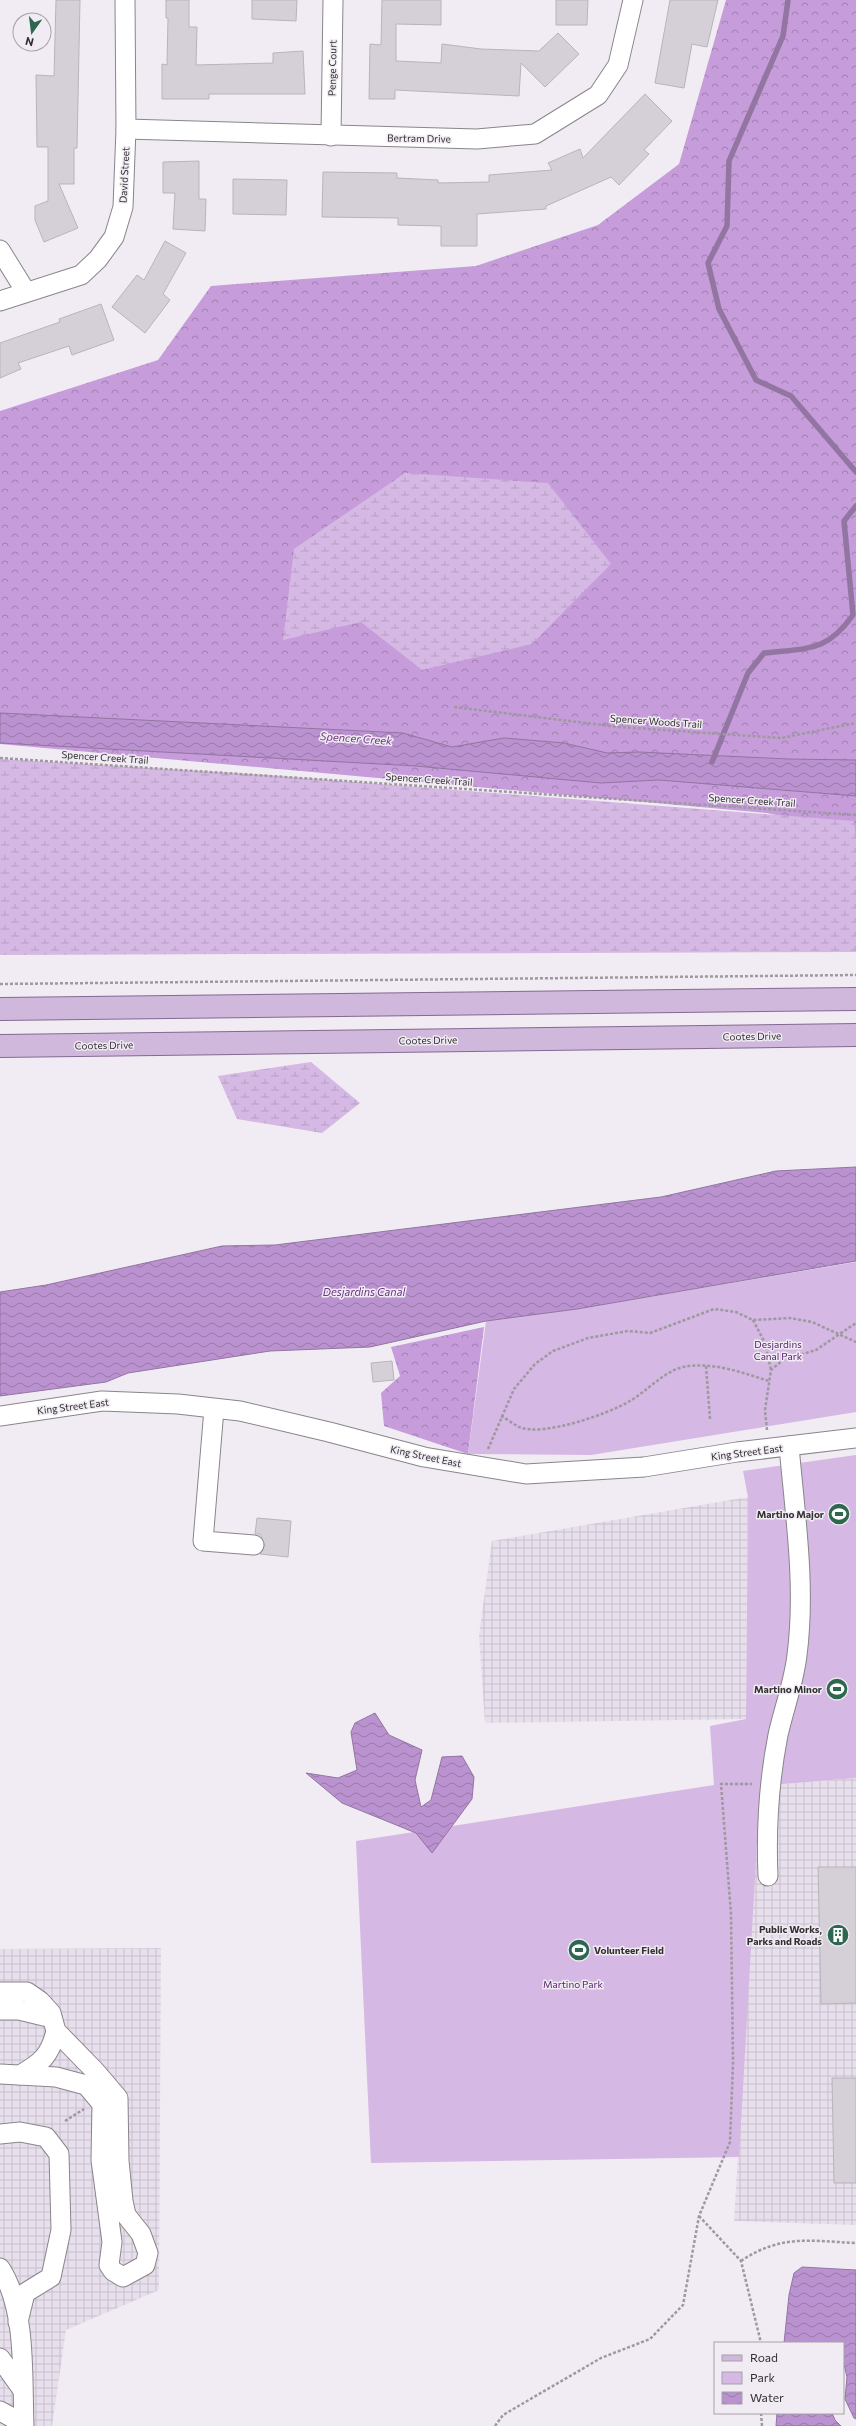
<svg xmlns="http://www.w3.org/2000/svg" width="856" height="2426" font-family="Commissioner,sans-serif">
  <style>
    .industrial { fill: url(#industrial-grid) }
    .forest { fill: url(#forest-crowns) }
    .wetland { fill: url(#wetland-marsh) }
    .park { fill: #d5b8e3 }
    .water { fill: url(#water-waves); stroke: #9275a1 }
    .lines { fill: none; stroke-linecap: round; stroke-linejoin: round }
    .stream { stroke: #9275a1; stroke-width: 5.5 }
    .building { fill: #d5d0d7; stroke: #b8b4bb }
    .minor-casing { stroke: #89858b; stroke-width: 21 }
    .major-casing { stroke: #846991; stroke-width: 24 }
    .path { stroke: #9d999e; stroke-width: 2.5; stroke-dasharray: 3 2; stroke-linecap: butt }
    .minor { stroke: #fff; stroke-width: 19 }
    .major { stroke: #d0b7dc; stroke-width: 22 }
    .labels { text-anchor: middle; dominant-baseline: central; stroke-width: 3; stroke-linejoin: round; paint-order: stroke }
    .street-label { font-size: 10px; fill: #323033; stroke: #f1ecf3 }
    .park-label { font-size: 10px; fill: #56226c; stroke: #f1ecf3 }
    .poi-label { font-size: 10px; font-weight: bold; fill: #323033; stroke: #f1ecf3; text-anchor: end }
    .water-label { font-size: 11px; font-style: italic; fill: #68347f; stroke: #f1ecf3 }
  </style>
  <defs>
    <pattern id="industrial-grid" width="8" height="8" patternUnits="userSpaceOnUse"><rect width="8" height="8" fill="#e8dfed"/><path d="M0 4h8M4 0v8" fill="none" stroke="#c7c0cc"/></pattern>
    <pattern id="forest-crowns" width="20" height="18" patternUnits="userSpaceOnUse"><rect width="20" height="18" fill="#c69cdb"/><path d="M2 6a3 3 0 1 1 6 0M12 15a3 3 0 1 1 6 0" fill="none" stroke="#a180b2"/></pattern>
    <pattern id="wetland-marsh" width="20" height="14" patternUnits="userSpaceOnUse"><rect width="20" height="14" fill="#d5b8e3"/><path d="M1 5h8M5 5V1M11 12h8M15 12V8" fill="none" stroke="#b79ec3"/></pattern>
    <pattern id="water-waves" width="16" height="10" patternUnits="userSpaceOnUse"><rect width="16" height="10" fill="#bb92d0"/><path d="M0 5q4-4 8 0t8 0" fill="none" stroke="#9978a9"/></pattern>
  </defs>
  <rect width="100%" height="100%" fill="#f1ecf3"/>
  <g class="industrial">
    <polygon points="748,1497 746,1719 485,1723 479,1635 492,1541"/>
    <polygon points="856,1778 856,2225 734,2221 758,1826 771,1785"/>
    <polygon points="161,1948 159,2290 66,2330 52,2426 0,2426 0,1949"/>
  </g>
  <g class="forest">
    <polygon points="726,0 856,0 856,952 844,830 767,813 0,744 0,411 158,360 211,286 476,266 598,225 679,164"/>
    <polygon points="484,1327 468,1454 384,1426 381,1393 400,1376 391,1347"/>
  </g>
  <g class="wetland">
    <polygon points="405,473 548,483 611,564 532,644 422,670 361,622 283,640 294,549"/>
    <polygon points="0,759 265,775 854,821 856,839 856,952 0,955"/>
    <polygon points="311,1062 360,1103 322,1133 237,1119 218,1076"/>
  </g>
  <g class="park">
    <polygon points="856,1262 856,1412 591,1455 468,1454 486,1321 577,1309"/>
    <polygon points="856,1455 856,1778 771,1785 758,1826 739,2157 371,2163 356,1841 714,1785 710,1726 746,1719 748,1497 743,1471"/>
  </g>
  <g class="water">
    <polygon points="0,713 403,733 452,747 504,738 564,743 607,753 639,752 788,759 856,760 856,796 659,780 601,783 416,766 0,743"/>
    <polygon points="856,1167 856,1261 577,1309 486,1321 370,1347 270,1351 128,1373 106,1382 0,1396 0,1292 46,1285 222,1246 275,1245 661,1197 776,1171"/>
    <polygon points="375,1713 389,1735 422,1750 415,1780 421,1807 431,1800 442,1757 462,1756 474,1777 472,1799 432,1853 416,1833 342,1803 306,1773 338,1778 357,1770 351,1732 355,1723"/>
    <polygon points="802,2267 856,2270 856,2419 854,2418 845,2399 847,2377 843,2360 843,2343 784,2343 789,2295 794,2273"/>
    <polygon points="777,2413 832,2413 835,2420 841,2426 776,2426"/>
  </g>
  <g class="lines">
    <g class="stream">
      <polyline points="788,0 783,36 729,161 727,226 708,263 719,309 756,380 791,396 856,472"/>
      <path d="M 712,762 L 748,673 L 764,653 C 807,648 826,653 853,615 L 844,521 L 856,506"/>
    </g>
  </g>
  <g class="building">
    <polygon points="56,0 80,0 77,148 74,148 74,184 59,184 78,228 44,242 35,220 35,206 48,201 48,147 37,147 36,75 54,76"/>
    <polygon points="166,0 189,0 189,27 197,27 196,65 273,63 273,53 303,51 305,94 209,94 209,99 162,99 162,64 167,65 168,18 166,18"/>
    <polygon points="252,0 297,0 296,21 252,19"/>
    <polygon points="382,0 441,0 441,25 396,24 396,61 441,63 442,44 481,49 539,51 558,33 579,54 545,87 521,63 519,96 395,90 395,99 369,99 370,44 381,45"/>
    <polygon points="556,0 588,0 587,25 556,25"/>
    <polygon points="670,0 718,0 707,47 692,44 684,88 655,83"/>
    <polygon points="645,94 672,121 644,150 649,154 619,185 611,177 546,206 546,209 477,214 477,246 441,246 441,226 398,225 398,218 322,217 323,172 397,173 397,178 438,180 438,183 489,182 489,175 552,170 548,163 580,149 583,158"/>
    <polygon points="199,161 199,199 206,199 205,231 173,229 175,193 163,193 163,162"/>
    <polygon points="233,179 287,180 286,215 233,214"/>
    <polygon points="165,241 186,253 163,294 170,300 145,333 112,307 137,275 144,280"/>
    <polygon points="101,304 114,340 72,355 69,346 18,363 21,369 0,378 0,343 60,322 59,319"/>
    <polygon points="392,1361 394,1380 373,1382 371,1363"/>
    <polygon points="257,1518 291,1521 288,1557 260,1554 265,1545 260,1534 255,1534"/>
    <polygon points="818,1867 856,1867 856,2003 821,2004"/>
    <polygon points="832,2078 856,2078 856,2183 834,2183"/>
  </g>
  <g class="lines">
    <g class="minor-casing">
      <g id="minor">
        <polyline points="126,129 477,139 535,134 598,95 618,65 633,0"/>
        <polyline points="331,136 333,0"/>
        <polyline points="0,250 26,292"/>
        <polyline points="0,301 81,275 98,259 114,237 123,207 126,129 125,0"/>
        <polyline points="214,1409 203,1541 254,1545"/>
        <polyline points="0,1416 102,1401 178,1404 240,1411 329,1432 424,1457 526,1474 644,1467 737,1452 856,1438"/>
        <path d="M 768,1876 C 766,1829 769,1781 778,1735 C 784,1708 794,1682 797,1655 C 806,1586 795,1515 789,1446"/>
        <polyline points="0,1992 27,1992 40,2001 51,2013 56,2031 95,2071 118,2098 119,2161 123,2201 126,2215 141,2234 148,2253 145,2265 123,2277 113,2271 109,2265 112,2242 101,2160 102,2104 86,2085 56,2077 0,2074"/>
        <polyline points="0,2010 19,2010 52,2018"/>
        <path d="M 20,2075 C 41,2063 50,2056 56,2031"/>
        <polyline points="0,2134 20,2132 46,2137 59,2154 61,2230 51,2277 25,2293 18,2322"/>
        <path d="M 0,2268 C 27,2309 22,2378 24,2426"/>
        <polyline points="0,2358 22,2389"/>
        <polyline points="0,2411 13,2418 19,2426"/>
      </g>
    </g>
    <g class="major-casing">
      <g id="major">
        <polyline points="0,1009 856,999"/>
        <polyline points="0,1046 856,1035"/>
      </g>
    </g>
    <g class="path">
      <polyline points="454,707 619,727 781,738 856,723"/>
      <polyline points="0,758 856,815"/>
      <polyline points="0,984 856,975"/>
      <polyline points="753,1320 765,1343 771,1370"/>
      <polyline points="706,1366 710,1419"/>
      <path d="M 501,1416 C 507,1419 513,1424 519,1427 C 543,1437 608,1414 630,1401 C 647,1391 663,1372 683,1367 C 712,1361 743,1373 769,1381"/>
      <polyline points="767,1430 765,1410 771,1370 783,1360 816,1350 856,1323"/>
      <polyline points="488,1449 514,1389 535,1364 553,1351 588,1338 628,1331 650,1333 714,1309 736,1312 753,1320 790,1318 812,1322 856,1342"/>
      <polyline points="65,2121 84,2109"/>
      <polyline points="699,2216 741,2261 761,2343"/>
      <path d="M 741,2261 C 781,2234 811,2241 856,2243"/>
      <polyline points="761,2413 762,2426"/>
      <polyline points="495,2426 503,2415 601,2358 650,2339 683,2305 699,2216 730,2142 733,2063 731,1914 721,1784 752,1784"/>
    </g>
    <use href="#minor" class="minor"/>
    <use href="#major" class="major"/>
  </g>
  <defs>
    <g id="stadium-disc" transform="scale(1.15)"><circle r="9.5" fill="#2e674f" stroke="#f1ecf3"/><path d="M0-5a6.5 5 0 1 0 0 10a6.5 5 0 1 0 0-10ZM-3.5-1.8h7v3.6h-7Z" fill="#fff"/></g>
    <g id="building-disc" transform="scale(1.15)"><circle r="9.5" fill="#2e674f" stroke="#f1ecf3"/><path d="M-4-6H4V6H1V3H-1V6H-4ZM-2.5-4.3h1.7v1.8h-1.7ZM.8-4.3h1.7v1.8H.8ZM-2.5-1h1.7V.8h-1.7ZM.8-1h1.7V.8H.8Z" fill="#fff"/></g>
  </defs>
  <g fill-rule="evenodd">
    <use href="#stadium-disc" x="839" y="1514"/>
    <use href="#stadium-disc" x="837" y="1689"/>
    <use href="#building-disc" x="838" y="1935"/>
    <use href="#stadium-disc" x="579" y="1950"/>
  </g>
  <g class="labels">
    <g class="street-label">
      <text transform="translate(332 68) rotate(-89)">Penge Court</text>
      <text transform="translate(419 138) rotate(1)">Bertram Drive</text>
      <text transform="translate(124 175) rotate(-87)">David Street</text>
      <text transform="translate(656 721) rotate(4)">Spencer Woods Trail</text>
      <text transform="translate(105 757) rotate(4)">Spencer Creek Trail</text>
      <text transform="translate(429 779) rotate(4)">Spencer Creek Trail</text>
      <text transform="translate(752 800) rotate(4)">Spencer Creek Trail</text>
      <text transform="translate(752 1036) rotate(-1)">Cootes Drive</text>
      <text transform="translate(428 1040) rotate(-1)">Cootes Drive</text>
      <text transform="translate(104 1045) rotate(-1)">Cootes Drive</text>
      <text transform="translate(73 1406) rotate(-7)">King Street East</text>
      <text transform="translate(747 1452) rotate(-7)">King Street East</text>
      <text transform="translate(426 1456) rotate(12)">King Street East</text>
    </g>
    <g class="park-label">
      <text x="778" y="1344">Desjardins<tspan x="778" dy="12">Canal Park</tspan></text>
      <text x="573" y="1984">Martino Park</text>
    </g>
    <g class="poi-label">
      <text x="824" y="1514">Martino Major</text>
      <text x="822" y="1689">Martino Minor</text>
      <text x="822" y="1929">Public Works,<tspan x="822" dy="12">Parks and Roads</tspan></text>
      <text x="594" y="1950" text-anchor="start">Volunteer Field</text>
    </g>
    <g class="water-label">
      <text transform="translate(356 738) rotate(4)">Spencer Creek</text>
      <text x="364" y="1291">Desjardins Canal</text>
    </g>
  </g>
  <rect x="714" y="2342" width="130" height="72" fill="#f1ecf3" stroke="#a5a1a6"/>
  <rect x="722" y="2355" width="20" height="6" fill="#d0b7dc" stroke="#a5a1a6"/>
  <text x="750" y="2362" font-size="12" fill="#323033">Road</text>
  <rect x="722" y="2372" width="20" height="12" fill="#d5b8e3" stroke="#a5a1a6"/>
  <text x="750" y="2382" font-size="12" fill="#323033">Park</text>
  <rect x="722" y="2392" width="20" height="12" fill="url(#water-waves)" stroke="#a5a1a6"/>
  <text x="750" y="2402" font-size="12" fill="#323033">Water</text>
  <g transform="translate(32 32) rotate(194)"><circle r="19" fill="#f1ecf3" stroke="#a5a1a6"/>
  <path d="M0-3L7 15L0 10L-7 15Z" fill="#2e674f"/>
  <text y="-6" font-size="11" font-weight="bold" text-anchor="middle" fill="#323033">N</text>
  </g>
</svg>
